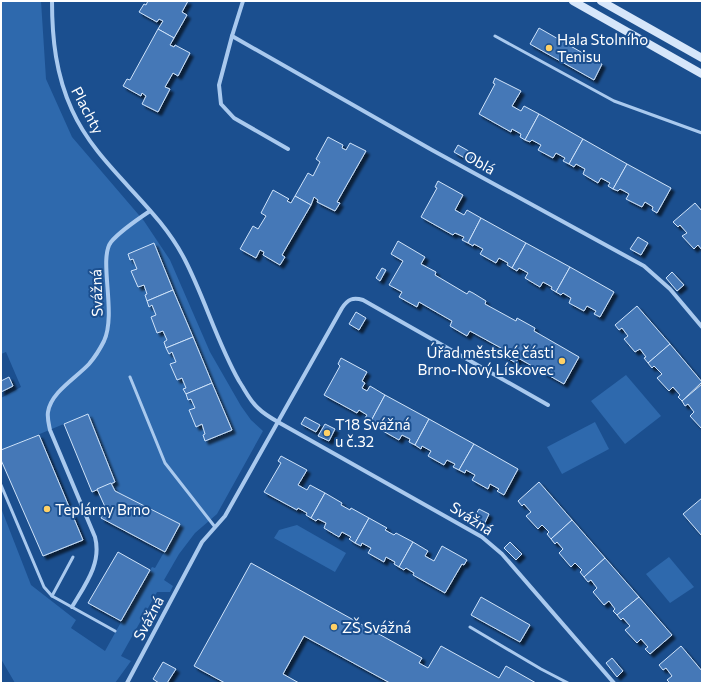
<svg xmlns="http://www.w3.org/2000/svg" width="703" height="684" font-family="Commissioner,sans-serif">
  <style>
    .green { fill: #2e69ad }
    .building { fill: #4478b7; stroke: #cfe3fa; filter: url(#shadow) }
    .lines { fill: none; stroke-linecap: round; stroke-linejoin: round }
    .lane { stroke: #a9c9ee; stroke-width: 3 }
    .street { stroke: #a9c9ee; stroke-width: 4 }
    .secondary { stroke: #d6e6fa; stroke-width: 8 }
    .poi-dot { fill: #ffd166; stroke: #1b4f8f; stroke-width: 1.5 }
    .labels { text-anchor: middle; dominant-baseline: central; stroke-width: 4; stroke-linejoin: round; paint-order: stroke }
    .poi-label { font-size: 15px; fill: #fff; stroke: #1b4f8f; text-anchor: start }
    .street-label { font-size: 15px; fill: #fff; stroke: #1b4f8f }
  </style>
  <defs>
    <filter id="shadow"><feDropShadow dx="3.5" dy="3.5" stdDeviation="1" flood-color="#0009"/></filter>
  </defs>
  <rect width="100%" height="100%" fill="#1b4f8f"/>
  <g class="green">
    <polygon points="1,1 41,1 46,79 72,137 144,221 170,260 210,352 241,406 251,420 263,431 217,514 195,533 179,554 164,580 173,586 170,592 157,592 121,656 131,661 115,683 15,683 1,659 1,508 31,585 76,620 71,628 105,651 150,570 152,567 155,568 180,524 115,491 111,483 115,482 88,414 1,450 1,398 21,387 6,352 1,354"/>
    <polygon points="626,375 661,416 625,444 591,401"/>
    <polygon points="595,422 609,449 562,474 547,447"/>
    <polygon points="297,525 346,553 335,572 274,538 279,530"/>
    <polygon points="669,557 694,587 670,603 646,574"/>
  </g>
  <g class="building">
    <polygon points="148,1 188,1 182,12 187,15 174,38 158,29 163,21 159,19 157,22 139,12 144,4 146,5"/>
    <polygon points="539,28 602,64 594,80 530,44"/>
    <polygon points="158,29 174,38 170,45 174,47 175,45 190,53 178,76 173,73 165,87 170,89 158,112 142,104 146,96 142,93 141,96 123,86 127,79 130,80"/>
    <polygon points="495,78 521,91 512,106 521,111 524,106 539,114 525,140 520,137 521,134 512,129 511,132 479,114 495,84 493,83"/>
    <polygon points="539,114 583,139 569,164 563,161 565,158 556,153 553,158 538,150 541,145 532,140 530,142 525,140"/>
    <polygon points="328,137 343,145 342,148 346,150 350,143 366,151 337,202 340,203 335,211 317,202 318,200 314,197 311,205 295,196 308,173 313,176 320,162 316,159"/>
    <polygon points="583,139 627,164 613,189 608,186 610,183 601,178 598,183 583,174 585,169 576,164 574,167 569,164"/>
    <polygon points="458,145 474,154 470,161 454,152"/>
    <polygon points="627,164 671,188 657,213 652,210 653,207 645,202 642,207 626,199 629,194 624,191 620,189 618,191 613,189"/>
    <polygon points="438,181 463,195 455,210 464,215 467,210 481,218 468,243 462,240 464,237 455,233 453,235 421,217 437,188 435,187"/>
    <polygon points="273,190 289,199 287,201 291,203 295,196 311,205 282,255 285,257 280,265 263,255 264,252 260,250 256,258 240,249 253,226 258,229 266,216 261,213"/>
    <polygon points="695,203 702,211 702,250 698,245 694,249 682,236 687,233 680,225 678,227 673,222"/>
    <polygon points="481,218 526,243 512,268 507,265 508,263 499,258 496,263 480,254 483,249 474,244 473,246 468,243"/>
    <polygon points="638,237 648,243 641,255 630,249"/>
    <polygon points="398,241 425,257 421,264 436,272 435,275 467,294 469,291 473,293 486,301 485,304 516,321 517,318 535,328 534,331 579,357 564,384 518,358 516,363 498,353 501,348 470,331 467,336 450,326 452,321 419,302 417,307 399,297 402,292 389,285 403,261 391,254"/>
    <polygon points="154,243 173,290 147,301 145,295 147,294 144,285 138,287 131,271 137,269 133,259 130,260 128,254"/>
    <polygon points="526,243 570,267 556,292 551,289 552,287 543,282 540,287 525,278 528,273 519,268 517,271 512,268"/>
    <polygon points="570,267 614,292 600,317 594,314 596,311 587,306 584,311 569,303 571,298 563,293 561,295 556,292"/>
    <polygon points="382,268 386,270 380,281 376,278"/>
    <polygon points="672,272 684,285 677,291 666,278"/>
    <polygon points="173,290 193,337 166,348 164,342 167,340 163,331 157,333 151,317 156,315 152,305 149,307 147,301"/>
    <polygon points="637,306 670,344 648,363 644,358 646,357 640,349 635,352 624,339 628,336 622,328 619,330 615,325"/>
    <polygon points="356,312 366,318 359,330 349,324"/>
    <polygon points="193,337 212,383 186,394 183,389 186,388 182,378 177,380 170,364 176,362 172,352 169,354 166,348"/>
    <polygon points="670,344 702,382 682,401 678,397 680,395 673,387 669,391 657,378 662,374 654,366 652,368 648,363"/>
    <polygon points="341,358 367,372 362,381 365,383 362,388 367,391 370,386 385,395 371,421 365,418 367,415 359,410 357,413 324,395 340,366 338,364"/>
    <polygon points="9,377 13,386 1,392 1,381"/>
    <polygon points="212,383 232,430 205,441 203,435 205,434 202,424 196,427 189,410 195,408 191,399 188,400 186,394"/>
    <polygon points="702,384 702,429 690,416 694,412 688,404 685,406 682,401"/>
    <polygon points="385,395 429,419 415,445 409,442 410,439 402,435 399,440 383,431 386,426 378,421 376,424 371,421"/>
    <polygon points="88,414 115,482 92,492 64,424"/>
    <polygon points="305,417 320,425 316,432 301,424"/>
    <polygon points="429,419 474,444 459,470 453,467 455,464 447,460 444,465 428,456 431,451 422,446 421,449 415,445"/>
    <polygon points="325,424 335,429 329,441 318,436"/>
    <polygon points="39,435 83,540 43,556 1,460 1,450"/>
    <polygon points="474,444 518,469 504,495 497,491 499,489 490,484 488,489 472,480 475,475 466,470 465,473 459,470"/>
    <polygon points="281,456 307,470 298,485 307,490 310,485 325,493 311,518 306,515 307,513 298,508 297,510 264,492 281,463 278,461"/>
    <polygon points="539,482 572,520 551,539 547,534 549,532 542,525 538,529 526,516 531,512 524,504 522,506 518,501"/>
    <polygon points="111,483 115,491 180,524 165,552 101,518 106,509 97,489"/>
    <polygon points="325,493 342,503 341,505 350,510 351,508 369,518 355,543 349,539 351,537 342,532 339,537 324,528 326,523 318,519 316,521 311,518"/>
    <polygon points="702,498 702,536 683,514"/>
    <polygon points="479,509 489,514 483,527 472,521"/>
    <polygon points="369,518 387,528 385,530 394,535 396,533 413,542 399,567 394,564 395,562 386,557 384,562 368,553 371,548 362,543 361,546 355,543"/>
    <polygon points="572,520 605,558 584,577 580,572 582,570 575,563 571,567 559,553 563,549 557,542 555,544 551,539"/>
    <polygon points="413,542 428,551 425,556 434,561 442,546 467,560 464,565 462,564 445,593 413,575 414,573 406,568 404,570 399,567"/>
    <polygon points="510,542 522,554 516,560 504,548"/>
    <polygon points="118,552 150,570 121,621 88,603"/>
    <polygon points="605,558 639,597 617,615 613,611 615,609 609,601 604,605 593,592 597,588 591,580 588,582 584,577"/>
    <polygon points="251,563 422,658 419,663 428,668 441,646 499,678 506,666 536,683 390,683 304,636 283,674 299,683 225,683 194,666"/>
    <polygon points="481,597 530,625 520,642 471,615"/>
    <polygon points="639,597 672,635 650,654 645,649 648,647 641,639 637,643 625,630 630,626 623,618 621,620 617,615"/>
    <polygon points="681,646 702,671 702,683 670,683 667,680 672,676 666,668 663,670 659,665"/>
    <polygon points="612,658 623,671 617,677 606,663"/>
    <polygon points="163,662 176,669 167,683 159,683 153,679"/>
  </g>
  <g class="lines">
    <g class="lane">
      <polyline points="495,36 614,101 702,133"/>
      <polyline points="130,377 165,463 215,527"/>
      <polyline points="1,485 44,587 52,596 115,631"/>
      <polyline points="52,596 73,557"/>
      <polyline points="470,627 541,669 568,683"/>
    </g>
    <g class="street">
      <path d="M 52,1 C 52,39 56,75 72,110 C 98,168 156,203 185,260 C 205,299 217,342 239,381 C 245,390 250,401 258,408 C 264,414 271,418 278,422 L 482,537 L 502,554 L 614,683"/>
      <polyline points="243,1 232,36 219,85 221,104 234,118 288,149"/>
      <polyline points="232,36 432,150 644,266 670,289 702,327"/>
      <path d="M 72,607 C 85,585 102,563 95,537 L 50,430 C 49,425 47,418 48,412 C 51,392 76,378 89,364 C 95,357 100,349 104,341 C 117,313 98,259 111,242 C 120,231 138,219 150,211"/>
      <path d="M 127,683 L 202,542 L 225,516 L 342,308 C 348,299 353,297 363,300 L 548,405"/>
    </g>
    <g class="secondary">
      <polyline points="573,1 702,74"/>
      <polyline points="601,1 702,58"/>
    </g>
  </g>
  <g class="poi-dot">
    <circle cx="549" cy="48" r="4"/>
    <circle cx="562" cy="361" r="4"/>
    <circle cx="327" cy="433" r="4"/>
    <circle cx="47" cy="509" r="4"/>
    <circle cx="334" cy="627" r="4"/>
  </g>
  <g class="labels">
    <g class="poi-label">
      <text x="557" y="39">Hala Stolního<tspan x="557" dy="17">Tenisu</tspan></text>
      <text x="554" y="352" text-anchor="end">Úřad městské části<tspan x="554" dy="17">Brno-Nový Lískovec</tspan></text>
      <text x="335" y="424">T18 Svážná<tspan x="335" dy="17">u č.32</tspan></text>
      <text x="55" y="509">Teplárny Brno</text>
      <text x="342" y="627">ZŠ Svážná</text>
    </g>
    <g class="street-label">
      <text transform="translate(88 110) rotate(62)">Plachty</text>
      <text transform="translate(480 162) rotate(29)">Oblá</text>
      <text transform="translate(96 293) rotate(-92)">Svážná</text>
      <text transform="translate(472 518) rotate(33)">Svážná</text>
      <text transform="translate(148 618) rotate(-62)">Svážná</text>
    </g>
  </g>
  <rect width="703" height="684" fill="none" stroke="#ffffff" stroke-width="4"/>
</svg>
